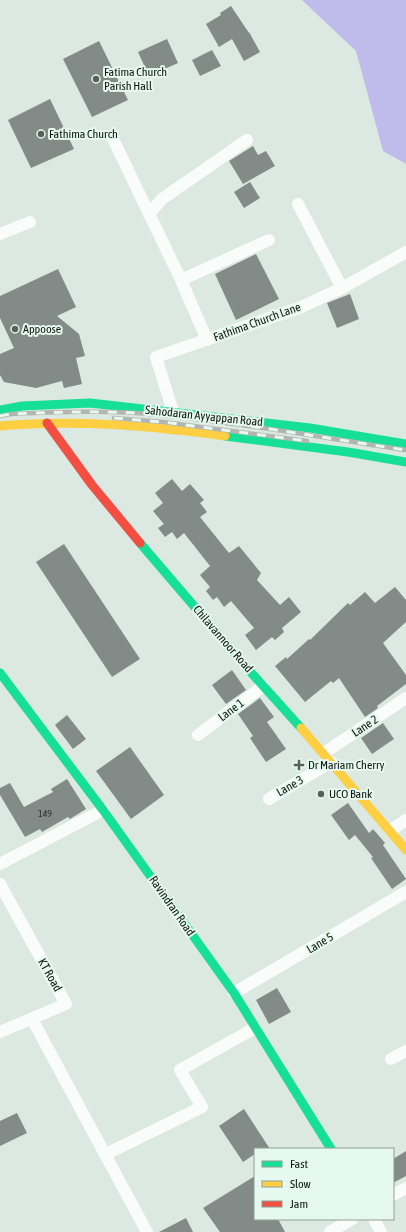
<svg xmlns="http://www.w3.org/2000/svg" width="406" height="1232" font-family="'Asap Condensed',sans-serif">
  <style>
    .water { fill: #bfbceb }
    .building { fill: #828b87 }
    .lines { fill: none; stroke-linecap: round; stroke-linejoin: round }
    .street { stroke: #fafcfb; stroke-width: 12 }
    .fast { stroke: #16e098; stroke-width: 9 }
    .slow { stroke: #ffcf43; stroke-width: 9 }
    .jam { stroke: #f24e42; stroke-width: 9 }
    .rail-casing { stroke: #b2b5b3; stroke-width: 4.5 }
    .rail { stroke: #e5f9ee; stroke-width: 3; stroke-dasharray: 9; stroke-linecap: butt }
    .poi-dot { fill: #57605b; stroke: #e5f9ee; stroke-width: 1.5 }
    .labels { text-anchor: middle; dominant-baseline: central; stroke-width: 4; stroke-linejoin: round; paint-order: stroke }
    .number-label { font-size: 10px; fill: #2c3430 }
    .poi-label { font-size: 12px; fill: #101713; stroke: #e5f9ee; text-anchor: start }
    .street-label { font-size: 12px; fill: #101713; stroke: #e5f9ee }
  </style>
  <rect width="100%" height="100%" fill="#dce8e2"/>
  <polygon class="water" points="302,0 406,0 406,164 383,151 356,51"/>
  <g class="building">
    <polygon points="231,6 249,33 249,32 260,52 244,61 232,39 219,47 206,24 221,15 220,13"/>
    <polygon points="167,39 178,63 149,76 138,52"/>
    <polygon points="99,41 128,100 92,117 63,59"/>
    <polygon points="212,50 221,66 200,76 192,60"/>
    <polygon points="50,99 74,149 31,168 8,120"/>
    <polygon points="253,146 258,155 266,151 275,166 243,184 229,161"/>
    <polygon points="250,182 260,198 244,208 234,192"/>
    <polygon points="256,254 279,299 236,320 215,274"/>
    <polygon points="58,269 76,307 57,316 79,334 85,356 76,358 82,384 64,388 62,381 36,388 4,382 0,375 0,354 14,348 0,318 0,296"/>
    <polygon points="350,294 359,319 337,328 327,303"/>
    <polygon points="172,479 182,491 190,484 204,500 200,503 207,512 200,517 229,553 239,546 261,573 257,580 280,605 289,597 301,612 282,628 284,632 275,640 272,637 256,650 245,635 254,628 231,601 224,607 217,597 213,600 206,591 210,587 200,575 210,566 184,533 177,539 172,532 165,537 158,528 164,524 153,511 163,503 155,493"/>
    <polygon points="64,544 140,659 112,677 36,562"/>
    <polygon points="395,587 406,600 406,622 383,643 406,675 406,684 377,706 378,708 365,717 339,678 333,683 331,681 305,702 275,666 286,657 287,659 309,639 310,640 348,603 350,605 365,592 375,603"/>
    <polygon points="232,670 246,690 226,704 212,685"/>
    <polygon points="260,698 274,717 267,722 286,749 266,762 250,738 253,736 238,714"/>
    <polygon points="67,715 86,739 73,749 55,725"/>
    <polygon points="383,723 394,739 372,754 361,738"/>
    <polygon points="130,747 164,795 131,819 96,771"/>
    <polygon points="67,779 86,809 70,819 68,817 42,832 40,829 25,837 0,795 0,788 10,783 24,807 53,792 51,789"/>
    <polygon points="348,803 369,833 373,829 385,843 383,845 406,879 392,889 371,858 373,857 355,835 349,840 331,815"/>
    <polygon points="277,988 291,1012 269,1024 256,1000"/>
    <polygon points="244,1109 270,1149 255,1149 255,1154 243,1162 219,1126"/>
    <polygon points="17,1113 27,1133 0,1146 0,1121"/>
    <polygon points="406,1151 406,1176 393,1183 393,1159"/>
    <polygon points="255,1176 255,1219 278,1219 285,1232 220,1232 203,1208"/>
    <polygon points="186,1218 193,1232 159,1232"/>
  </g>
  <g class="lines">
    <g class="street">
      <polyline points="113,139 181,280 207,340"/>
      <polyline points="298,204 342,288"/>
      <polyline points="149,214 162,199 247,140"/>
      <polyline points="0,234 30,222"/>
      <polyline points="181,280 269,240"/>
      <polyline points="173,412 156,357 299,308 342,288 406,252"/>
      <polyline points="198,735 263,686"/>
      <polyline points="324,753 406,698"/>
      <polyline points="269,799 331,762"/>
      <polyline points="391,830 406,820"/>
      <polyline points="0,864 103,810"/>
      <polyline points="0,884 66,1004 0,1032"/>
      <polyline points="234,993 406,892"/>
      <polyline points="32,1019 147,1232"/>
      <polyline points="391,1059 406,1051"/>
      <polyline points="106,1154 202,1107 180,1070 255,1028"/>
      <polyline points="393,1195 406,1188"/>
      <polyline points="374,1219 381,1232"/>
      <polyline points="330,1232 352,1219"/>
    </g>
    <g class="fast">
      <polyline points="0,410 22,406 90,403 310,428 406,444"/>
      <polyline points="225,436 348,452 406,462"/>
      <polyline points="140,543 247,668 301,728"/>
      <polyline points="0,673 103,810 234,993 331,1149"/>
    </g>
    <g class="slow">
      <path d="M 0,426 C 76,419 150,426 225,436"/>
      <polyline points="301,728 406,850"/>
    </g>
    <polyline class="jam" points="47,423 92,485 140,543"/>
    <g class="rail-casing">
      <g id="rail">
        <path d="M 0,416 L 11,414 C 61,412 110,410 160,415 C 242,423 324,438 406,450"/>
        <polyline points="114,418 163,422 307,441"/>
      </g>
    </g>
    <use href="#rail" class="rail"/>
  </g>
  <g class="poi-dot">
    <circle cx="96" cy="79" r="4"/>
    <circle cx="41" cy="134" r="4"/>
    <circle cx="15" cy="329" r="4"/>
    <path d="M297 759h4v4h4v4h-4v4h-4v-4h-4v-4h4z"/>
    <circle cx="321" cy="794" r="4"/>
  </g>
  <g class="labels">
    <g class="number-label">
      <text x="45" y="813">149</text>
    </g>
    <g class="poi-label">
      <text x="104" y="72">Fatima Church<tspan x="104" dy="14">Parish Hall</tspan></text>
      <text x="49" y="134">Fathima Church</text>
      <text x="23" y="329">Appoose</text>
      <text x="308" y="765">Dr Mariam Cherry</text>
      <text x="329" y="794">UCO Bank</text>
    </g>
    <g class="street-label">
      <text transform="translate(257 322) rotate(-20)">Fathima Church Lane</text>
      <text transform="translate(204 416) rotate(6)">Sahodaran Ayyappan Road</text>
      <text transform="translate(223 639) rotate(49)">Chilavannoor Road</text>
      <text transform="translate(231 710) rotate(-37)">Lane 1</text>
      <text transform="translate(365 726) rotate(-34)">Lane 2</text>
      <text transform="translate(290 786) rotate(-30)">Lane 3</text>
      <text transform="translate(172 906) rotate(55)">Ravindran Road</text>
      <text transform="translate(320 943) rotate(-31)">Lane 5</text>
      <text transform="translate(50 975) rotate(61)">KT Road</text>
    </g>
  </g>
  <rect x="254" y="1148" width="140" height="72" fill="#e5f9ee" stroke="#909f96"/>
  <rect x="262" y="1161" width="20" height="6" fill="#16e098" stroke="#909f96"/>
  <text x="290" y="1168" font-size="12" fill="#101713">Fast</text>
  <rect x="262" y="1181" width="20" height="6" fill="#ffcf43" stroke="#909f96"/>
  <text x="290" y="1188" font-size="12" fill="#101713">Slow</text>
  <rect x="262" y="1201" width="20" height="6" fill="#f24e42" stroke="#909f96"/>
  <text x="290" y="1208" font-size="12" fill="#101713">Jam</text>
</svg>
